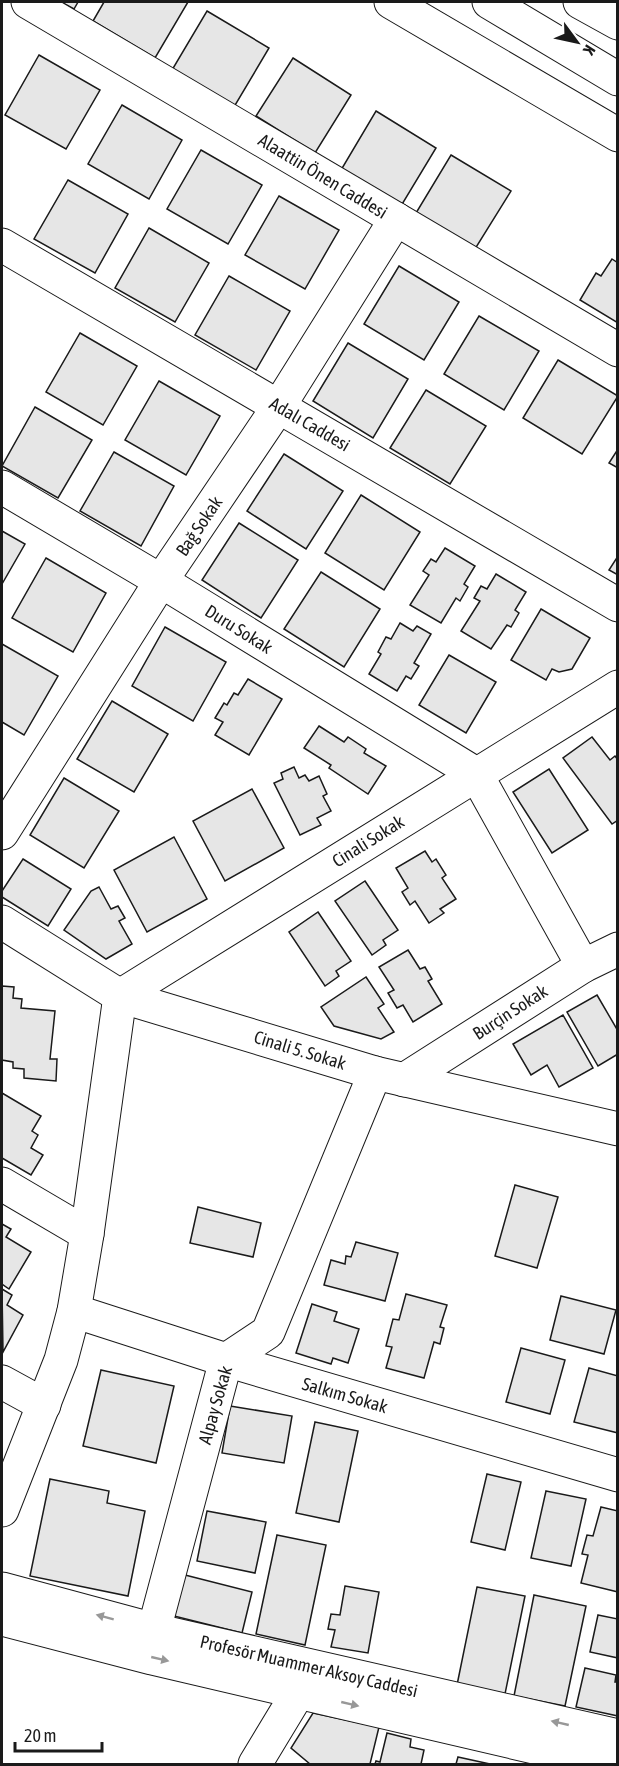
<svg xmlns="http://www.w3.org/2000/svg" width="619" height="1766" font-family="'Asap Condensed',sans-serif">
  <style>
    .building { fill: #e6e6e6; stroke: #1a1a1a; stroke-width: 1.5 }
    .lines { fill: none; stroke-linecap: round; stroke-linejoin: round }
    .minor-casing { stroke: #1a1a1a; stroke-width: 35 }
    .highway-casing { stroke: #1a1a1a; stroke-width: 35 }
    .minor { stroke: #fff; stroke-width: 33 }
    .highway { stroke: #fff; stroke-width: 33 }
    .oneway { fill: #989898 }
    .labels { text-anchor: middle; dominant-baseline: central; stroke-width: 4.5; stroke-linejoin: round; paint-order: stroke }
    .street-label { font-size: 18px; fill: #1a1a1a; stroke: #fff }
  </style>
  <rect width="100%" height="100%" fill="#fff"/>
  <g class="building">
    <polygon points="61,2 78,2 74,9"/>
    <polygon points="104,2 188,2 155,58 93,21"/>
    <polygon points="207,11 269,48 234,107 172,70"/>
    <polygon points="39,55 100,90 66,149 5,115"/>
    <polygon points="293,58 351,95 315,153 256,116"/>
    <polygon points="122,105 182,140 149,199 88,164"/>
    <polygon points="376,111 436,148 401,206 341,170"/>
    <polygon points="201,150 262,185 228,244 167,209"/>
    <polygon points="451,155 511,191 475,249 416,213"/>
    <polygon points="68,180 128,214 95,273 34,239"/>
    <polygon points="279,196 339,230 305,289 245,255"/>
    <polygon points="149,228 209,263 175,322 115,288"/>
    <polygon points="612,259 618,263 618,323 580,300 596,273 601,276"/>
    <polygon points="399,266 459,302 424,360 364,324"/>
    <polygon points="229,276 290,311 256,370 195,335"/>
    <polygon points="479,316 539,351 504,410 444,374"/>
    <polygon points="80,333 137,366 103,425 46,392"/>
    <polygon points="348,343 408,379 373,438 313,401"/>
    <polygon points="558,360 618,396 582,454 523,418"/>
    <polygon points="159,381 220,416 186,475 125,440"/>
    <polygon points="426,390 486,426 450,484 390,448"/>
    <polygon points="35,407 92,440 58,498 2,466"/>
    <polygon points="618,449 618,468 609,463"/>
    <polygon points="114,452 174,486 141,546 80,511"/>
    <polygon points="284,454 343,491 306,549 247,511"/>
    <polygon points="361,495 420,532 384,590 325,553"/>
    <polygon points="239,523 298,560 261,618 202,580"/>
    <polygon points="2,531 25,544 2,584"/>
    <polygon points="445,548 475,566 464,584 468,587 460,601 456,598 441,623 410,605 429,575 423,571 431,559 436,562"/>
    <polygon points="618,556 618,575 609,570"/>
    <polygon points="46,558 106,593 73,652 12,618"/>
    <polygon points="321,572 380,609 344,667 284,629"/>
    <polygon points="496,574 526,592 515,610 519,613 511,627 507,625 491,649 461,631 480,601 474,598 481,586 487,589"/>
    <polygon points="541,609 590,638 572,669 559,672 552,669 546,680 511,660"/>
    <polygon points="400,623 413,631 417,626 431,634 414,663 419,666 411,679 406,676 397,691 369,674 381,654 378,652 386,637 391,639"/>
    <polygon points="165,627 226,662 193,721 132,686"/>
    <polygon points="2,644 58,676 24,735 2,722"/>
    <polygon points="449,655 496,682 466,733 419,705"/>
    <polygon points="248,679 282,699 249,755 215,735 223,722 215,718 224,703 227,705 234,693 238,695"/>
    <polygon points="112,701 168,734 134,792 77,759"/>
    <polygon points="319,726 344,742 348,737 366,749 364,753 386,766 368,794 329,768 331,765 304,748"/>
    <polygon points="592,737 610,760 615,756 618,760 618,820 612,824 563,758"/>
    <polygon points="294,767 299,778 305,775 309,781 319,776 327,794 323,796 331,811 317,818 321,825 300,835 274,783 283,779 281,773"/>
    <polygon points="549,769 588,830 552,853 513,792"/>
    <polygon points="64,778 119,811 84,868 30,835"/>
    <polygon points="252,789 284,848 225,881 193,821"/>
    <polygon points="174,837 207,899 147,932 114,870"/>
    <polygon points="425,851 432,862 436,859 446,875 442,878 456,899 440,909 444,913 429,923 415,901 410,905 402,892 408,888 396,868"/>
    <polygon points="23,859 71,889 48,926 2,897 2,891"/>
    <polygon points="365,881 398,930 383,940 386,945 372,955 335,901"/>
    <polygon points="99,887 111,909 118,906 125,918 119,921 132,944 106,959 64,930 91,891"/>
    <polygon points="318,912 351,961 336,971 339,976 325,986 289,932"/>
    <polygon points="408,950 420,969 425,967 432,979 428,981 442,1004 413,1022 403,1005 397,1008 388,993 394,990 379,967"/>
    <polygon points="366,977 384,1004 378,1008 394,1032 381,1039 334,1026 321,1007"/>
    <polygon points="2,986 14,987 13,998 22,999 21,1008 55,1011 50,1059 57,1059 56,1081 24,1078 24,1069 13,1068 13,1062 2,1060"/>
    <polygon points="597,995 618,1031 618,1054 598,1066 567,1012"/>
    <polygon points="563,1015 593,1068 559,1087 547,1065 531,1075 513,1044"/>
    <polygon points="2,1093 41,1116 32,1131 38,1135 31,1148 43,1155 31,1175 2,1158"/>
    <polygon points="515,1185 558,1197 537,1268 495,1256"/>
    <polygon points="198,1207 261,1223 253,1257 190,1243"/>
    <polygon points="2,1224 11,1229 6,1237 31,1252 9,1289 2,1284"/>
    <polygon points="356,1242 398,1253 385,1301 324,1285 331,1260 345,1264 346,1256 351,1257"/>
    <polygon points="2,1289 12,1295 7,1305 23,1315 3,1352"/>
    <polygon points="406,1294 447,1305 440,1327 444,1328 440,1344 434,1342 424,1378 386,1368 392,1347 386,1346 393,1319 399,1320"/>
    <polygon points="561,1296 616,1310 604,1354 550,1340"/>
    <polygon points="312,1304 337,1312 334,1321 359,1329 348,1363 333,1358 331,1364 296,1353"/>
    <polygon points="521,1348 565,1360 550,1414 506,1402"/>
    <polygon points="589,1368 618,1376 618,1433 574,1422"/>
    <polygon points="101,1370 174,1386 156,1463 83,1446"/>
    <polygon points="230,1406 292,1416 284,1463 222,1453"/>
    <polygon points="315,1422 358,1431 339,1522 296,1513"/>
    <polygon points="487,1474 521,1482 505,1550 471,1542"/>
    <polygon points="50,1479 109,1491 107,1503 145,1511 128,1596 30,1576"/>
    <polygon points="546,1491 586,1499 571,1566 531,1558"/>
    <polygon points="601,1507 618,1511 618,1592 581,1583 588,1555 582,1554 587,1535 593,1536"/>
    <polygon points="207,1511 266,1522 255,1573 197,1561"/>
    <polygon points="277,1535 326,1545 305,1645 256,1634"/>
    <polygon points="185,1575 252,1592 242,1633 174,1616"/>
    <polygon points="345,1586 379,1592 368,1653 331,1647 335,1630 328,1629 331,1614 340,1615"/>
    <polygon points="477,1587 525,1596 505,1694 457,1685"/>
    <polygon points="534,1595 586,1606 565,1706 514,1696"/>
    <polygon points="598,1615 618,1619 618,1658 590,1652"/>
    <polygon points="585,1668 616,1675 615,1682 618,1682 618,1716 576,1707"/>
    <polygon points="313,1713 379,1727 370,1764 310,1764 291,1748"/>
    <polygon points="387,1733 411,1739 410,1747 424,1750 421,1764 375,1764 376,1761 380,1762"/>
    <polygon points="458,1757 490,1764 456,1764"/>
  </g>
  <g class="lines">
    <g class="minor-casing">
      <g id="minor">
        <polyline points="28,2 618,350"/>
        <polyline points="391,2 618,135"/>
        <polyline points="2,245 618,605"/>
        <polyline points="2,487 161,581 476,774 583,966"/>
        <polyline points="2,833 161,581 279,406 396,219"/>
        <polyline points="2,922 120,996 375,1073 618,1129"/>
        <polyline points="404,1080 583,966 618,949"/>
        <polyline points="2,1184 87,1234"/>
        <polyline points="74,1311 226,1360 618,1475"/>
        <polyline points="2,1382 44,1405"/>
        <polyline points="2,1510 61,1360 74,1311 87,1234 120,996 618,687"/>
        <polyline points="2,1589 154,1630 618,1736"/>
        <polyline points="2,1619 152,1658 607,1764"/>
        <polyline points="154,1630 226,1360 268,1332 375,1073"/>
        <polyline points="255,1764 310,1673"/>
      </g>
    </g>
    <g class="highway-casing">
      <g id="highway">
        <polyline points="489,2 618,79"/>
        <polyline points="580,2 618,23"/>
      </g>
    </g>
    <use href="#minor" class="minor"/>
    <use href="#highway" class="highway"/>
  </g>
  <defs><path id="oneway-solid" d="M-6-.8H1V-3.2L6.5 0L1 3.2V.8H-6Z" transform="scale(1.5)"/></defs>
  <g class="oneway">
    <use href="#oneway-solid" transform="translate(105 1617) rotate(-165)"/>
    <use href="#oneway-solid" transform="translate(160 1659) rotate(13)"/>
    <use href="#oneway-solid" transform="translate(350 1704) rotate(13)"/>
    <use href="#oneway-solid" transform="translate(560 1723) rotate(-167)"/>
  </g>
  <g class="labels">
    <g class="street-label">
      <text transform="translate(323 176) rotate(31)">Alaattin Önen Caddesi</text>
      <text transform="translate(310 424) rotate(30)">Adalı Caddesi</text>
      <text transform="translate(199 526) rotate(-56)">Bağ Sokak</text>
      <text transform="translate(239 629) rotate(32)">Duru Sokak</text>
      <text transform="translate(368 841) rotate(-32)">Cinali Sokak</text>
      <text transform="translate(510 1012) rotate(-33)">Burçin Sokak</text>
      <text transform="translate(300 1050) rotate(17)">Cinali 5. Sokak</text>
      <text transform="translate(345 1395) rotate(16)">Salkım Sokak</text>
      <text transform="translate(215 1405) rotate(-74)">Alpay Sokak</text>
      <text transform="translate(309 1666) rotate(13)">Profesör Muammer Aksoy Caddesi</text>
    </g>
  </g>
  <rect width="619" height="1766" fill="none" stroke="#1a1a1a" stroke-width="6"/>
  <g transform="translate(577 42) rotate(123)" stroke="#ffffff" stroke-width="4.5" paint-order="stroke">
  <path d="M0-4.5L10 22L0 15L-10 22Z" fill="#1a1a1a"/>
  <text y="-9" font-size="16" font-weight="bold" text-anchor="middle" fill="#1a1a1a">K</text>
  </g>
  <path d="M15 1742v9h87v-9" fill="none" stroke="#1a1a1a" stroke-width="3"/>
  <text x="24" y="1742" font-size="18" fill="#1a1a1a" stroke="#ffffff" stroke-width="4.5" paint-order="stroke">20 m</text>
</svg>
